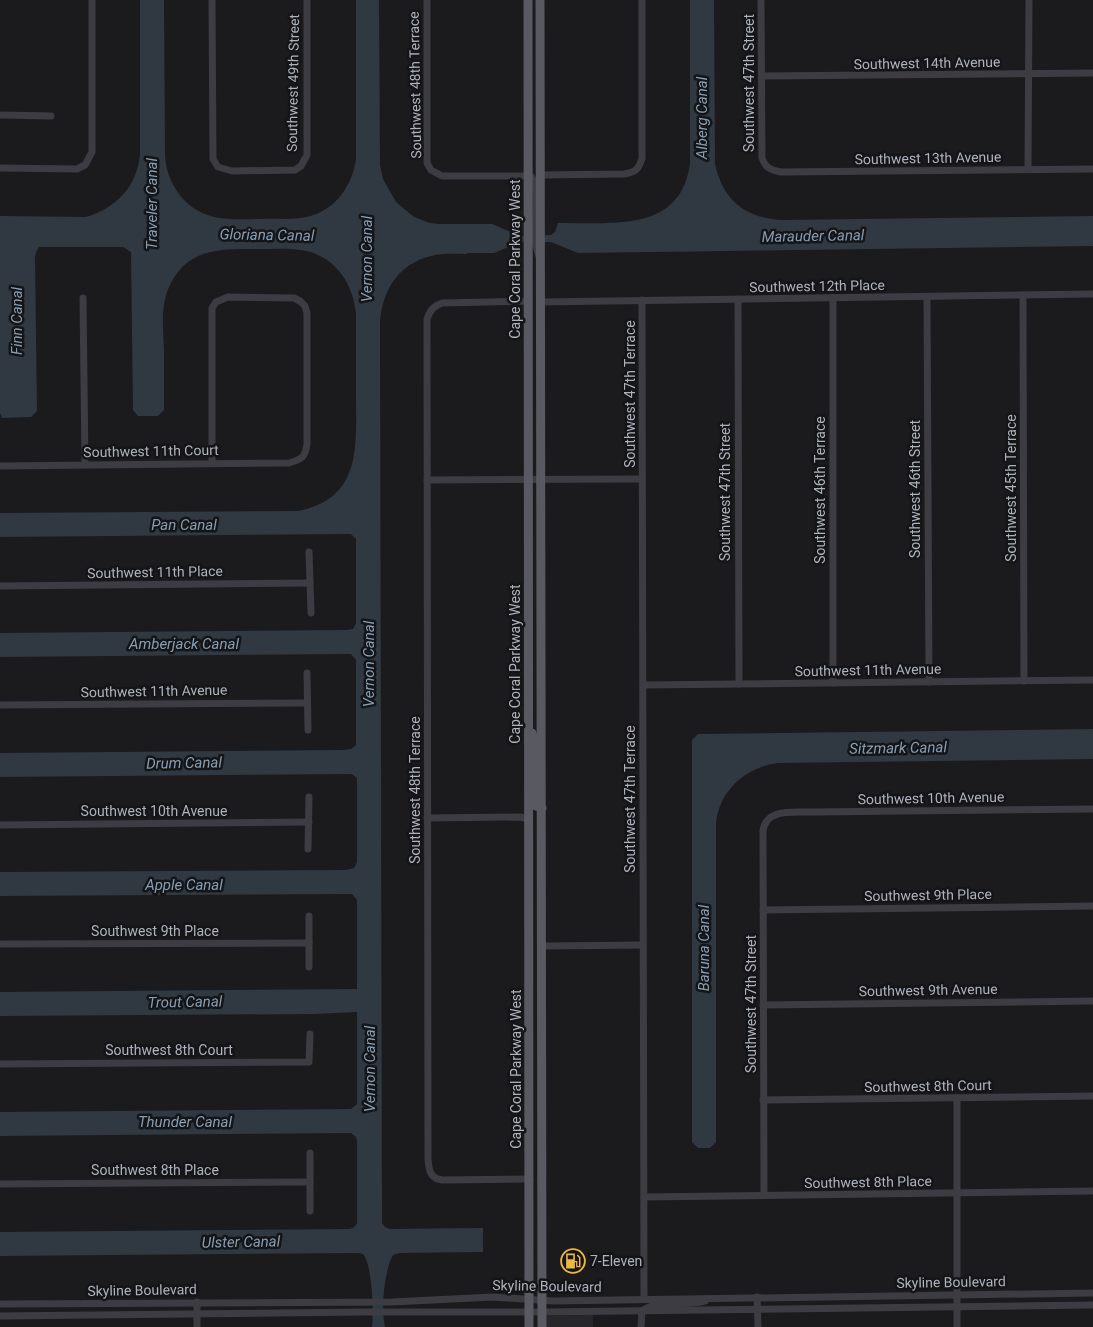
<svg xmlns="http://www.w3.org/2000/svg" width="1093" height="1327" font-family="Roboto,sans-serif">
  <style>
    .built { fill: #27262a }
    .water { fill: #303941 }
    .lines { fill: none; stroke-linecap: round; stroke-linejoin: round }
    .minor { stroke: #3c3c42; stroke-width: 7 }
    .major { stroke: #585961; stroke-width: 9 }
    .labels { text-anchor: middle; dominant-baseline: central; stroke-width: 5; stroke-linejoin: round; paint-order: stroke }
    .street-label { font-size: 14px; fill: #aeb2bc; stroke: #151518 }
    .poi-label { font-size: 14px; fill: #aeb2bc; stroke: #151518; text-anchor: start }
    .water-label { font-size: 15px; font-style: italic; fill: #869eb5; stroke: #151518 }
  </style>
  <rect width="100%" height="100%" fill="#1b1a1d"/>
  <polygon class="built" points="589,1315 593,1315 593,1327 546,1327 546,1316"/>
  <g class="water">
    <path d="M 140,0 L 164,0 L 165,154 C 166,185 187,213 219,218 C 233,220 248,219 261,219 C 274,218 287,220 300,218 C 331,215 352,189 356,159 L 356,0 L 379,0 L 380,165 L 383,179 L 396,202 L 414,217 L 430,223 L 439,224 L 492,224 L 520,236 L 551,235 L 555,232 L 558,223 C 611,222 681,234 690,163 L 690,0 L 714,0 L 715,164 C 723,199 743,217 780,220 L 1093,216 L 1093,246 L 578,253 L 551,242 L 520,242 L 494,253 L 467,253 L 466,254 C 455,254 442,253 431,256 C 398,264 382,291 380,323 L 382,1223 L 385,1227 L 390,1229 L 483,1228 L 483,1252 L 399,1253 L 393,1255 C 384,1271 381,1308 385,1327 L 372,1327 C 374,1313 372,1263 363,1254 L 358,1253 L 0,1256 L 0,1232 L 349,1229 L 353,1228 L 357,1224 L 357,1141 L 356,1137 L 351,1133 L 0,1136 L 0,1112 L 351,1109 L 357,1104 L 357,1012 L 315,1014 L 0,1016 L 0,992 L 357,989 L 357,900 L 352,894 L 0,896 L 0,872 L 346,870 L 354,868 L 357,862 L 357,778 L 352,774 L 0,777 L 0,753 L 342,750 L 351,749 L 356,745 L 356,660 L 351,654 L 0,657 L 0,633 L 347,630 L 353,629 L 356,623 L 356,539 L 351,534 L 0,537 L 0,513 L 298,511 C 362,498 356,447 356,395 C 356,368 356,341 356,314 C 353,282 334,255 301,250 C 287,248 273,249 259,249 C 224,249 191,247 172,281 C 160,302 163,326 164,349 C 164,369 164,389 164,410 L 158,416 L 138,416 L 133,410 L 131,252 L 123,247 L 39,247 L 36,252 L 35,257 L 37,411 L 31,417 L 2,418 L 0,413 L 0,216 L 86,217 C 116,208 137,187 140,154 Z"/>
    <path d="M 1093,729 L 1093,759 L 777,763 C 745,768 720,790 716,823 L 716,1142 L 710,1148 L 698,1148 L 692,1142 L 692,740 L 698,734 Z"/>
  </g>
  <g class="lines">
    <g class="minor">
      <polyline points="212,0 213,159 218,167 232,171 295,170 301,166 307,155 307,0"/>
      <path d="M 427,0 L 427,163 L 431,170 L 442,176 L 531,176 C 543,193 529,233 539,256"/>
      <path d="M 761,0 L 762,158 C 765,167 770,170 781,172 L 1093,169"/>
      <polyline points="762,76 1093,73"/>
      <polyline points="0,115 51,116"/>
      <polyline points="0,168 77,169 85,165 92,152 92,0"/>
      <polyline points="1028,169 1029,0"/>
      <path d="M 540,175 L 624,174 C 636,172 639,169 642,158 L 642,0"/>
      <polyline points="1023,295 1024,681"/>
      <polyline points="927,297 929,682"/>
      <polyline points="83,298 85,464"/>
      <polyline points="833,298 833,683"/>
      <polyline points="738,299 739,684"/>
      <polyline points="642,300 644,1299"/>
      <path d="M 529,301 L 442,303 C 434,306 430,310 427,319 L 428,1159 C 429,1171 430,1178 442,1180 L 530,1179"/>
      <polyline points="541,302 1093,294"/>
      <path d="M 0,466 L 289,463 C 302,459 305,458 307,444 L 307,313 L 305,306 L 300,301 L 294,298 L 228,297 L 216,302 L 212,308 L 212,463"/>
      <polyline points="427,480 642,479"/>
      <polyline points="309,552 311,613"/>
      <polyline points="0,586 310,583"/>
      <polyline points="307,673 308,730"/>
      <polyline points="643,685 1093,680"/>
      <polyline points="0,705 307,703"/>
      <polyline points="427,818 520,817 529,819"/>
      <polyline points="0,825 309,822"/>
      <polyline points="308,849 309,797"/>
      <polyline points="763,910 1093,906"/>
      <polyline points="309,916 309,967"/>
      <polyline points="0,944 309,943"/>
      <polyline points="542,946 643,945"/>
      <polyline points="763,1005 1093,1001"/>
      <polyline points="0,1064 309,1062 310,1034"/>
      <polyline points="957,1098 957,1327"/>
      <polyline points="763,1100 1093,1096"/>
      <polyline points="310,1153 310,1211"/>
      <polyline points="0,1184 310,1182"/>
      <path d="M 764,1195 L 763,831 C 766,807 796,813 814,812 L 1093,809"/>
      <polyline points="644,1197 1093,1191"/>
      <polyline points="757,1297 758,1327"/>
      <polyline points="197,1302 197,1327"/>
      <polyline points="0,1304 392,1302 493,1297 553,1301 1093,1293"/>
      <path d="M 642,1311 C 663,1297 683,1308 705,1301"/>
      <polyline points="0,1316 365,1312 542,1312 1093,1305"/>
      <polyline points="641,1327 642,1311"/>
    </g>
    <g class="major">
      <polyline points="528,0 529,1327"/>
      <polyline points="540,0 542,1327"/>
      <polyline points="532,733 535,744 536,803 536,806 542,808"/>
    </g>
  </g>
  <defs>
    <g id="fuel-ring" transform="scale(1.25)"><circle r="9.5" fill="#151518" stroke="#edb742" stroke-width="1.5"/><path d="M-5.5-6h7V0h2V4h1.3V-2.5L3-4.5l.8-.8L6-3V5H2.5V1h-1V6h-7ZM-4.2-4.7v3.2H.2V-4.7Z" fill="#edb742"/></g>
  </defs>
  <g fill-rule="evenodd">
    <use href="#fuel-ring" x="573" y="1261"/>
  </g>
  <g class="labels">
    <g class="street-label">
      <text transform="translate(927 63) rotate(-1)">Southwest 14th Avenue</text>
      <text transform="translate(293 83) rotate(-89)">Southwest 49th Street</text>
      <text transform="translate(749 83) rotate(-90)">Southwest 47th Street</text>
      <text transform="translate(415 85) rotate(-91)">Southwest 48th Terrace</text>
      <text transform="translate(928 158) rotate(-1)">Southwest 13th Avenue</text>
      <text transform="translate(515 259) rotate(-90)">Cape Coral Parkway West</text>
      <text transform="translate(817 286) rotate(-1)">Southwest 12th Place</text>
      <text transform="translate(630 394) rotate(-90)">Southwest 47th Terrace</text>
      <text transform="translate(151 451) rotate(-1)">Southwest 11th Court</text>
      <text transform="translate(1011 488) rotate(-90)">Southwest 45th Terrace</text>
      <text transform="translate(915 489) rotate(-90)">Southwest 46th Street</text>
      <text transform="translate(820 490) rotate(-90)">Southwest 46th Terrace</text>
      <text transform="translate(725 492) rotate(-90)">Southwest 47th Street</text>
      <text transform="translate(155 572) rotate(-1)">Southwest 11th Place</text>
      <text transform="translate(515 664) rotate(-90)">Cape Coral Parkway West</text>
      <text transform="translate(868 670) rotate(-1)">Southwest 11th Avenue</text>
      <text transform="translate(154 691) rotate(-1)">Southwest 11th Avenue</text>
      <text transform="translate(415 790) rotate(-90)">Southwest 48th Terrace</text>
      <text transform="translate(931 798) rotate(-1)">Southwest 10th Avenue</text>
      <text transform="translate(630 799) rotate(-90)">Southwest 47th Terrace</text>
      <text x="154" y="811">Southwest 10th Avenue</text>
      <text transform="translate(928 895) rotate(-1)">Southwest 9th Place</text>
      <text x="155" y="931">Southwest 9th Place</text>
      <text transform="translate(928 990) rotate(-1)">Southwest 9th Avenue</text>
      <text transform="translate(751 1004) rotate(-90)">Southwest 47th Street</text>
      <text x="169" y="1050">Southwest 8th Court</text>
      <text transform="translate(516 1069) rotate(-90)">Cape Coral Parkway West</text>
      <text transform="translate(928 1086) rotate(-1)">Southwest 8th Court</text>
      <text x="155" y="1170">Southwest 8th Place</text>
      <text transform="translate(868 1182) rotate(-1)">Southwest 8th Place</text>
      <text transform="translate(951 1282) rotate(-1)">Skyline Boulevard</text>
      <text transform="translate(547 1286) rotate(1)">Skyline Boulevard</text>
      <text transform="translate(142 1290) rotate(-1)">Skyline Boulevard</text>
    </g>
    <g class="poi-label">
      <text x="590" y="1261">7-Eleven</text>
    </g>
    <g class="water-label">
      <text transform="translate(702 118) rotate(-90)">Alberg Canal</text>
      <text transform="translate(152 204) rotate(-90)">Traveler Canal</text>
      <text transform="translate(267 235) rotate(1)">Gloriana Canal</text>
      <text transform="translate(813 236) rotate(-1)">Marauder Canal</text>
      <text transform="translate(367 259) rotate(-90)">Vernon Canal</text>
      <text transform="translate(17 321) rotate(-90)">Finn Canal</text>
      <text x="184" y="525">Pan Canal</text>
      <text x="184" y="644">Amberjack Canal</text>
      <text transform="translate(369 664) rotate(-90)">Vernon Canal</text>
      <text transform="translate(898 748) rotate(-1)">Sitzmark Canal</text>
      <text transform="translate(184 763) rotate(-1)">Drum Canal</text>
      <text x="184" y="885">Apple Canal</text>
      <text transform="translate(704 948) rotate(-90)">Baruna Canal</text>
      <text transform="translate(185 1002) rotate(-1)">Trout Canal</text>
      <text transform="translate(370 1069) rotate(-90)">Vernon Canal</text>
      <text x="185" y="1122">Thunder Canal</text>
      <text transform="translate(241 1242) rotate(-1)">Ulster Canal</text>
    </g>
  </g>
</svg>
